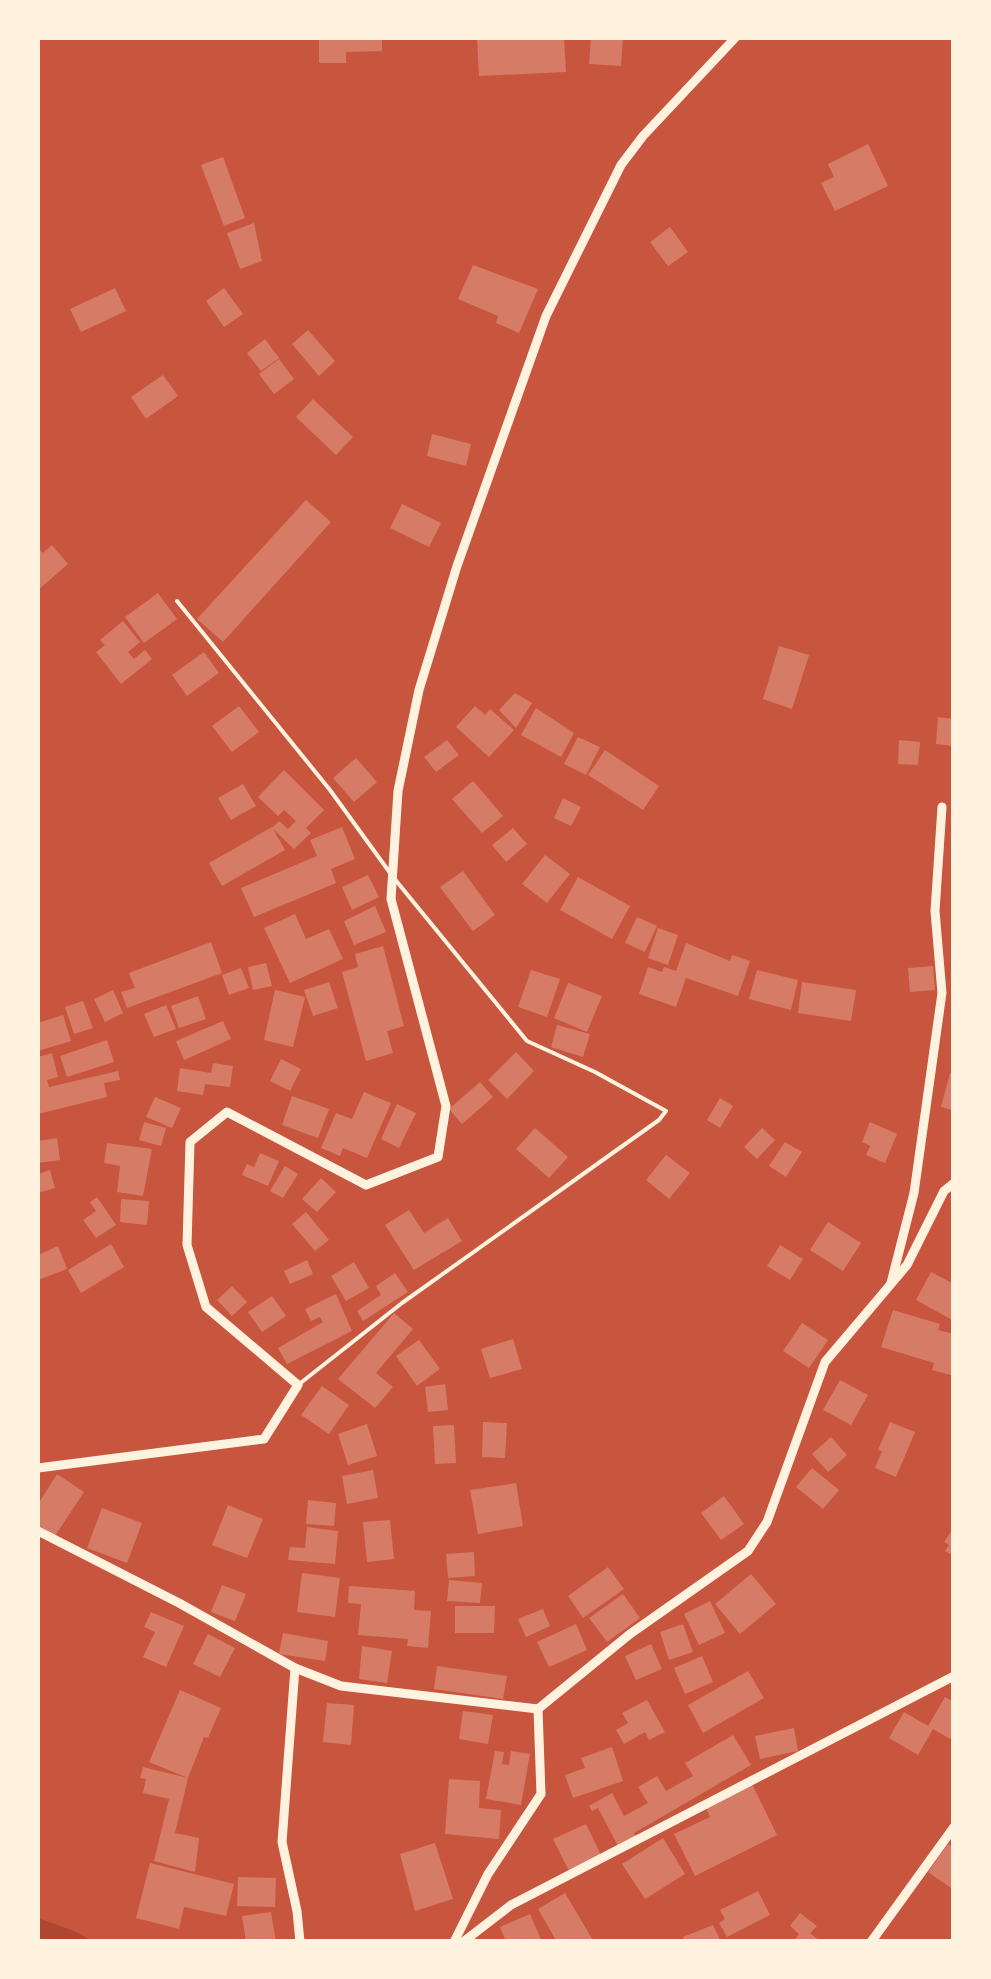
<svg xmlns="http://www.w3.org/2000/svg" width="991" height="1979" font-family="Commissioner,sans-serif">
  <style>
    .green { fill: #ae4732 }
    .building { fill: #d67c66 }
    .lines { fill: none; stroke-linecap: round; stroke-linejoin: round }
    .service { stroke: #fff3e0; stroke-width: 4 }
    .minor { stroke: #fff3e0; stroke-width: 9 }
  </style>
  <rect width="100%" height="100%" fill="#c8553d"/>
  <polygon class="green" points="38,1918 74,1931 92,1941 38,1941"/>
  <g class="building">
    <polygon points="319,38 382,38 382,51 346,52 346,63 319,63"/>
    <polygon points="477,38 564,38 566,72 479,76"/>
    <polygon points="591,38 623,38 621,66 589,64"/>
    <polygon points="868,144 888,186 835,211 821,183 834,177 828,164"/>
    <polygon points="223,157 245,218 224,226 201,165"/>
    <polygon points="254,223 262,261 240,269 227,233"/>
    <polygon points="670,227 688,252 668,266 650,242"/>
    <polygon points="473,265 538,289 519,333 496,323 498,316 458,299"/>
    <polygon points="115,288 126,311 81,332 70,309"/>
    <polygon points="224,288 243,314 224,327 206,301"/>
    <polygon points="308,330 335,361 319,376 292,344"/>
    <polygon points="265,339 279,358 261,371 247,353"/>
    <polygon points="279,359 294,379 274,394 259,374"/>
    <polygon points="163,375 178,396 146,419 131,397"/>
    <polygon points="313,399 353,437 336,455 296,417"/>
    <polygon points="432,434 471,444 466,466 427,456"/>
    <polygon points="306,500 331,522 223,642 197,619"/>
    <polygon points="402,504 441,523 429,547 390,528"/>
    <polygon points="52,545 68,564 38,590 38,547 43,553"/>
    <polygon points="158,593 177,619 144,643 125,617"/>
    <polygon points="123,621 140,642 128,652 134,659 145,650 152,659 121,684 96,652 105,645 100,640"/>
    <polygon points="779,646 809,655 792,709 763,699"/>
    <polygon points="204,652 219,673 187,696 172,675"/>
    <polygon points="515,693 532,703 516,728 499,710"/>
    <polygon points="239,706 259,732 232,752 212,726"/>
    <polygon points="475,706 485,715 490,709 514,730 489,757 456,727"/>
    <polygon points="536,708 574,733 561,757 521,735"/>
    <polygon points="938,717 954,719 954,746 936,744"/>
    <polygon points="578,737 600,747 586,775 564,764"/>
    <polygon points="447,740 459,755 436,772 424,757"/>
    <polygon points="899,740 920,742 918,765 898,764"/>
    <polygon points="605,750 659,786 643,810 588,775"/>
    <polygon points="356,758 377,782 354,802 333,778"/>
    <polygon points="284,770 324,810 306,828 311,833 294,849 272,828 279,821 288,829 296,821 284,810 278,816 258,797"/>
    <polygon points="473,781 503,816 482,833 452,799"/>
    <polygon points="243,784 256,806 231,820 218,798"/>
    <polygon points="563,798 581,807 571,826 554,818"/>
    <polygon points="272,827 285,850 222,886 209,863"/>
    <polygon points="342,827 355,859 331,869 336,883 254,917 241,888 317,856 310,840"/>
    <polygon points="513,828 527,844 506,862 492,845"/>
    <polygon points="545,855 570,874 547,903 522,884"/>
    <polygon points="463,871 495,915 473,931 440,887"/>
    <polygon points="368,875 379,897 352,910 342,887"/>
    <polygon points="578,877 630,906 612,939 560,910"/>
    <polygon points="375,906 386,932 354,945 344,921"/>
    <polygon points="295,914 306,939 329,929 343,959 290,983 264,928"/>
    <polygon points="637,917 657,926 645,952 625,943"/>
    <polygon points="658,928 678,935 668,965 648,958"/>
    <polygon points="211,942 222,973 127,1008 121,992 135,988 129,973"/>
    <polygon points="686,943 730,961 732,955 750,961 738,996 686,978 676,1007 639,994 648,967 662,972 664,967 676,971"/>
    <polygon points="383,946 404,1026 387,1031 393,1053 366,1061 342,972 358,967 355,954"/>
    <polygon points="266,963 272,986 253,990 248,967"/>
    <polygon points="933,966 935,990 910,992 908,968"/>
    <polygon points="241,968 249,988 229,995 222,975"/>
    <polygon points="531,970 560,979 547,1017 518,1007"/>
    <polygon points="757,970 798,980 791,1010 749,999"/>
    <polygon points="329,982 338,1008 313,1016 304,990"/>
    <polygon points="802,982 856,990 851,1021 798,1013"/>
    <polygon points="568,983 602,996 587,1032 554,1018"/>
    <polygon points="113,990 123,1013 105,1022 94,999"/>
    <polygon points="275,990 305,997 293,1047 264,1040"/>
    <polygon points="198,996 206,1019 179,1028 171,1006"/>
    <polygon points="83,1001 93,1028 74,1034 65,1007"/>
    <polygon points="166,1005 176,1029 154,1037 144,1014"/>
    <polygon points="63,1015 71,1041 38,1051 38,1023"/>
    <polygon points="223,1021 231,1039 184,1060 176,1041"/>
    <polygon points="557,1025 590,1034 583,1057 551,1047"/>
    <polygon points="107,1040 114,1062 67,1077 60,1056"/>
    <polygon points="516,1052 534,1071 507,1099 488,1080"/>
    <polygon points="52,1053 58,1077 47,1080 49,1087 118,1071 120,1080 104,1083 107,1097 38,1114 38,1057"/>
    <polygon points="281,1059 301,1069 290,1091 270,1081"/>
    <polygon points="213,1063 233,1066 230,1087 205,1084 203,1095 177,1091 180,1068 211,1073"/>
    <polygon points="950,1073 954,1074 954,1111 941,1107"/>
    <polygon points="480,1082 493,1097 462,1124 449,1109"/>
    <polygon points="364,1092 391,1103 367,1158 343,1148 340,1156 321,1148 336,1113 352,1119"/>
    <polygon points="292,1096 329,1109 318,1138 282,1125"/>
    <polygon points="155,1097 181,1108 172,1128 146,1117"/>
    <polygon points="720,1098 733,1106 720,1128 707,1120"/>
    <polygon points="397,1104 416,1113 399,1148 381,1139"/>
    <polygon points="144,1122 166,1128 161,1146 139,1140"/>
    <polygon points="870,1122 897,1134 885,1163 866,1155 870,1146 862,1142"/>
    <polygon points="535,1128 568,1157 549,1178 516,1149"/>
    <polygon points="762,1128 775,1140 757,1159 744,1147"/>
    <polygon points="57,1138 60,1160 38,1163 38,1141"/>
    <polygon points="785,1142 802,1152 786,1177 769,1166"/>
    <polygon points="107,1143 152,1149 143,1196 117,1192 120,1166 104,1163"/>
    <polygon points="260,1153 279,1161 268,1186 242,1175 247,1164 254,1167"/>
    <polygon points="666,1155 690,1173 669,1199 646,1180"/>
    <polygon points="285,1166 298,1174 283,1198 270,1191"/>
    <polygon points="50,1170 55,1188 38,1193 38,1174"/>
    <polygon points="321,1178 336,1192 317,1212 302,1199"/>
    <polygon points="97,1197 116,1225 96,1238 83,1220 96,1211 90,1202"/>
    <polygon points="121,1199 149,1201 147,1225 120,1222"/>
    <polygon points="409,1210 424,1233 448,1218 462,1241 414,1270 385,1225"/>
    <polygon points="306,1212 329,1240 315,1251 292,1224"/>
    <polygon points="828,1222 861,1243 843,1271 810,1250"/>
    <polygon points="111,1244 124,1267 81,1293 68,1270"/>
    <polygon points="780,1245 803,1259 790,1280 767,1266"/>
    <polygon points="58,1246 67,1269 38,1280 38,1255"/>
    <polygon points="307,1260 313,1274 290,1284 284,1271"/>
    <polygon points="354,1262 369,1288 346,1301 331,1276"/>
    <polygon points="931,1272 954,1284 954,1321 916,1300"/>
    <polygon points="395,1273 408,1292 363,1321 357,1311 381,1295 376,1286"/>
    <polygon points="232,1286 247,1302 232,1316 217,1300"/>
    <polygon points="336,1294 352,1331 287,1364 278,1348 323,1322 320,1317 311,1321 305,1309"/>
    <polygon points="272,1296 286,1316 262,1332 248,1312"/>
    <polygon points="893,1310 940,1324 938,1330 954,1334 954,1376 932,1370 934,1363 881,1347"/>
    <polygon points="394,1313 413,1329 376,1373 393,1387 375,1408 338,1379"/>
    <polygon points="802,1323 828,1340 809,1368 783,1351"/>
    <polygon points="513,1339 522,1369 490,1378 481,1349"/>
    <polygon points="419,1340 440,1369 417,1386 396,1356"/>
    <polygon points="840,1380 868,1395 851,1425 823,1410"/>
    <polygon points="445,1384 448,1410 428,1412 425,1387"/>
    <polygon points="322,1386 349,1405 329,1434 301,1415"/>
    <polygon points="483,1422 507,1423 505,1458 482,1457"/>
    <polygon points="890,1422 915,1432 896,1477 875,1468 882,1451 878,1450"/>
    <polygon points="367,1424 377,1456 348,1465 338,1434"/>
    <polygon points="454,1425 456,1463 435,1464 433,1426"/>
    <polygon points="831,1437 847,1455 828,1472 812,1454"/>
    <polygon points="812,1468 839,1490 823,1509 796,1487"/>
    <polygon points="373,1470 378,1498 347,1504 342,1476"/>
    <polygon points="57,1474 84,1492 55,1536 38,1525 38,1504"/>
    <polygon points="516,1483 523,1526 478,1534 470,1490"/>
    <polygon points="724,1496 744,1524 721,1540 701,1513"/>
    <polygon points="308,1500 336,1503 334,1526 306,1524"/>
    <polygon points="228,1505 263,1519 247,1558 212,1545"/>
    <polygon points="102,1508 142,1523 127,1563 87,1548"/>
    <polygon points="390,1520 394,1559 367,1562 363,1522"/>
    <polygon points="307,1527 338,1531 335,1564 288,1560 290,1547 305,1548"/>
    <polygon points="954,1527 954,1556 945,1551 949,1545 944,1542"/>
    <polygon points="474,1552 475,1576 448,1578 446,1554"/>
    <polygon points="608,1567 624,1589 583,1618 568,1596"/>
    <polygon points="302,1573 340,1578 335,1617 297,1612"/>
    <polygon points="751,1574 776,1604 740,1634 715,1604"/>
    <polygon points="449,1580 482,1583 480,1603 447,1601"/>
    <polygon points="222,1585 246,1594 235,1621 211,1612"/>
    <polygon points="349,1586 415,1591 414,1610 431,1611 428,1648 407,1646 408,1639 358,1635 361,1604 348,1603"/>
    <polygon points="623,1594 640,1618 607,1642 589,1618"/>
    <polygon points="710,1601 725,1633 699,1645 684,1614"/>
    <polygon points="455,1606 495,1606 494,1633 455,1633"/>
    <polygon points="543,1609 550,1626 526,1637 518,1619"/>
    <polygon points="151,1612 184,1626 166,1667 143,1657 155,1632 144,1627"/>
    <polygon points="576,1624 587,1650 549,1667 537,1642"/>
    <polygon points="683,1624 693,1652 669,1660 660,1632"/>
    <polygon points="283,1633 328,1641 325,1661 279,1654"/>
    <polygon points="208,1634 235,1648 220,1677 193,1664"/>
    <polygon points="651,1644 662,1669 636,1680 625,1656"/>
    <polygon points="362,1646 392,1651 387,1683 359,1679"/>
    <polygon points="702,1656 713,1682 685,1694 674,1668"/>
    <polygon points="437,1666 507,1676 503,1699 434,1689"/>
    <polygon points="748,1671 764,1698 703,1733 688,1705"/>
    <polygon points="180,1690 221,1708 208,1738 204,1737 188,1778 175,1833 199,1838 195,1872 154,1861 169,1799 143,1793 146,1779 140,1778 143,1767 188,1778 149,1762"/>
    <polygon points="945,1697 954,1702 954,1733 950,1739 933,1729 918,1755 889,1738 904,1712 928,1726"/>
    <polygon points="647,1700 665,1732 649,1740 645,1732 624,1744 616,1730 628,1723 622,1713"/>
    <polygon points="327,1703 354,1705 351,1745 323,1742"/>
    <polygon points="463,1711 493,1715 488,1744 459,1739"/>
    <polygon points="794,1728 798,1751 760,1759 755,1736"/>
    <polygon points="733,1735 751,1765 634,1833 636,1837 618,1846 598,1808 592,1811 589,1806 612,1793 624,1816 648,1803 638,1787 657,1776 666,1791 693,1776 685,1763"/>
    <polygon points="612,1747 623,1781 573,1798 565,1775 585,1768 581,1758"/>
    <polygon points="495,1751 504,1752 502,1764 509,1765 511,1751 530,1754 521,1805 486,1799"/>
    <polygon points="449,1779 480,1781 479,1808 501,1810 499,1839 445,1834"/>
    <polygon points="752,1784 777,1835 695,1876 674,1834 710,1817 705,1806"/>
    <polygon points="586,1824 601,1855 569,1871 553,1839"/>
    <polygon points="663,1838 685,1874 645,1899 622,1864"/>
    <polygon points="435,1843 453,1899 415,1911 400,1854"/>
    <polygon points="948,1844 954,1848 954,1890 928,1872"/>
    <polygon points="150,1863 234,1884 226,1916 184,1907 179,1929 136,1918"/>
    <polygon points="238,1877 276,1878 275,1907 237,1906"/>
    <polygon points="758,1891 770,1915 727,1937 719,1923 725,1919 720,1910"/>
    <polygon points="565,1893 594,1942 557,1942 538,1909"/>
    <polygon points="271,1912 276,1942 246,1942 242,1916"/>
    <polygon points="800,1913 817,1926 810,1933 821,1942 793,1942 799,1934 790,1926"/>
    <polygon points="530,1914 542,1942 506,1942 500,1927"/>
    <polygon points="713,1925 721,1942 685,1942 683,1937"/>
  </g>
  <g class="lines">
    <polyline class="service" points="177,601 330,790 393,877 527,1041 595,1072 666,1111 659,1120 402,1303 298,1385"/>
    <g class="minor">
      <polyline points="891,1283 914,1193 942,993 935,911 942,807"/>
      <polyline points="38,1468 264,1439 298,1385 206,1307 187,1245 190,1142 227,1112 366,1185 438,1157 446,1106 391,899 398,791 419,690 457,566 546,316 621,165 643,136 735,38"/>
      <polyline points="38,1531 179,1603 295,1668 341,1686 538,1709 630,1634 748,1551 767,1522 825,1362 907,1265 944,1191 954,1183"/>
      <polyline points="295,1668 282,1842 297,1911 300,1942"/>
      <polyline points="454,1942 488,1874 541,1794 538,1709"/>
      <polyline points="463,1942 511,1905 954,1676"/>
      <polyline points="871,1942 954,1827"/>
    </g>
  </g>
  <rect width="991" height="1979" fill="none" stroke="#fff3e0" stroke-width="80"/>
</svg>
